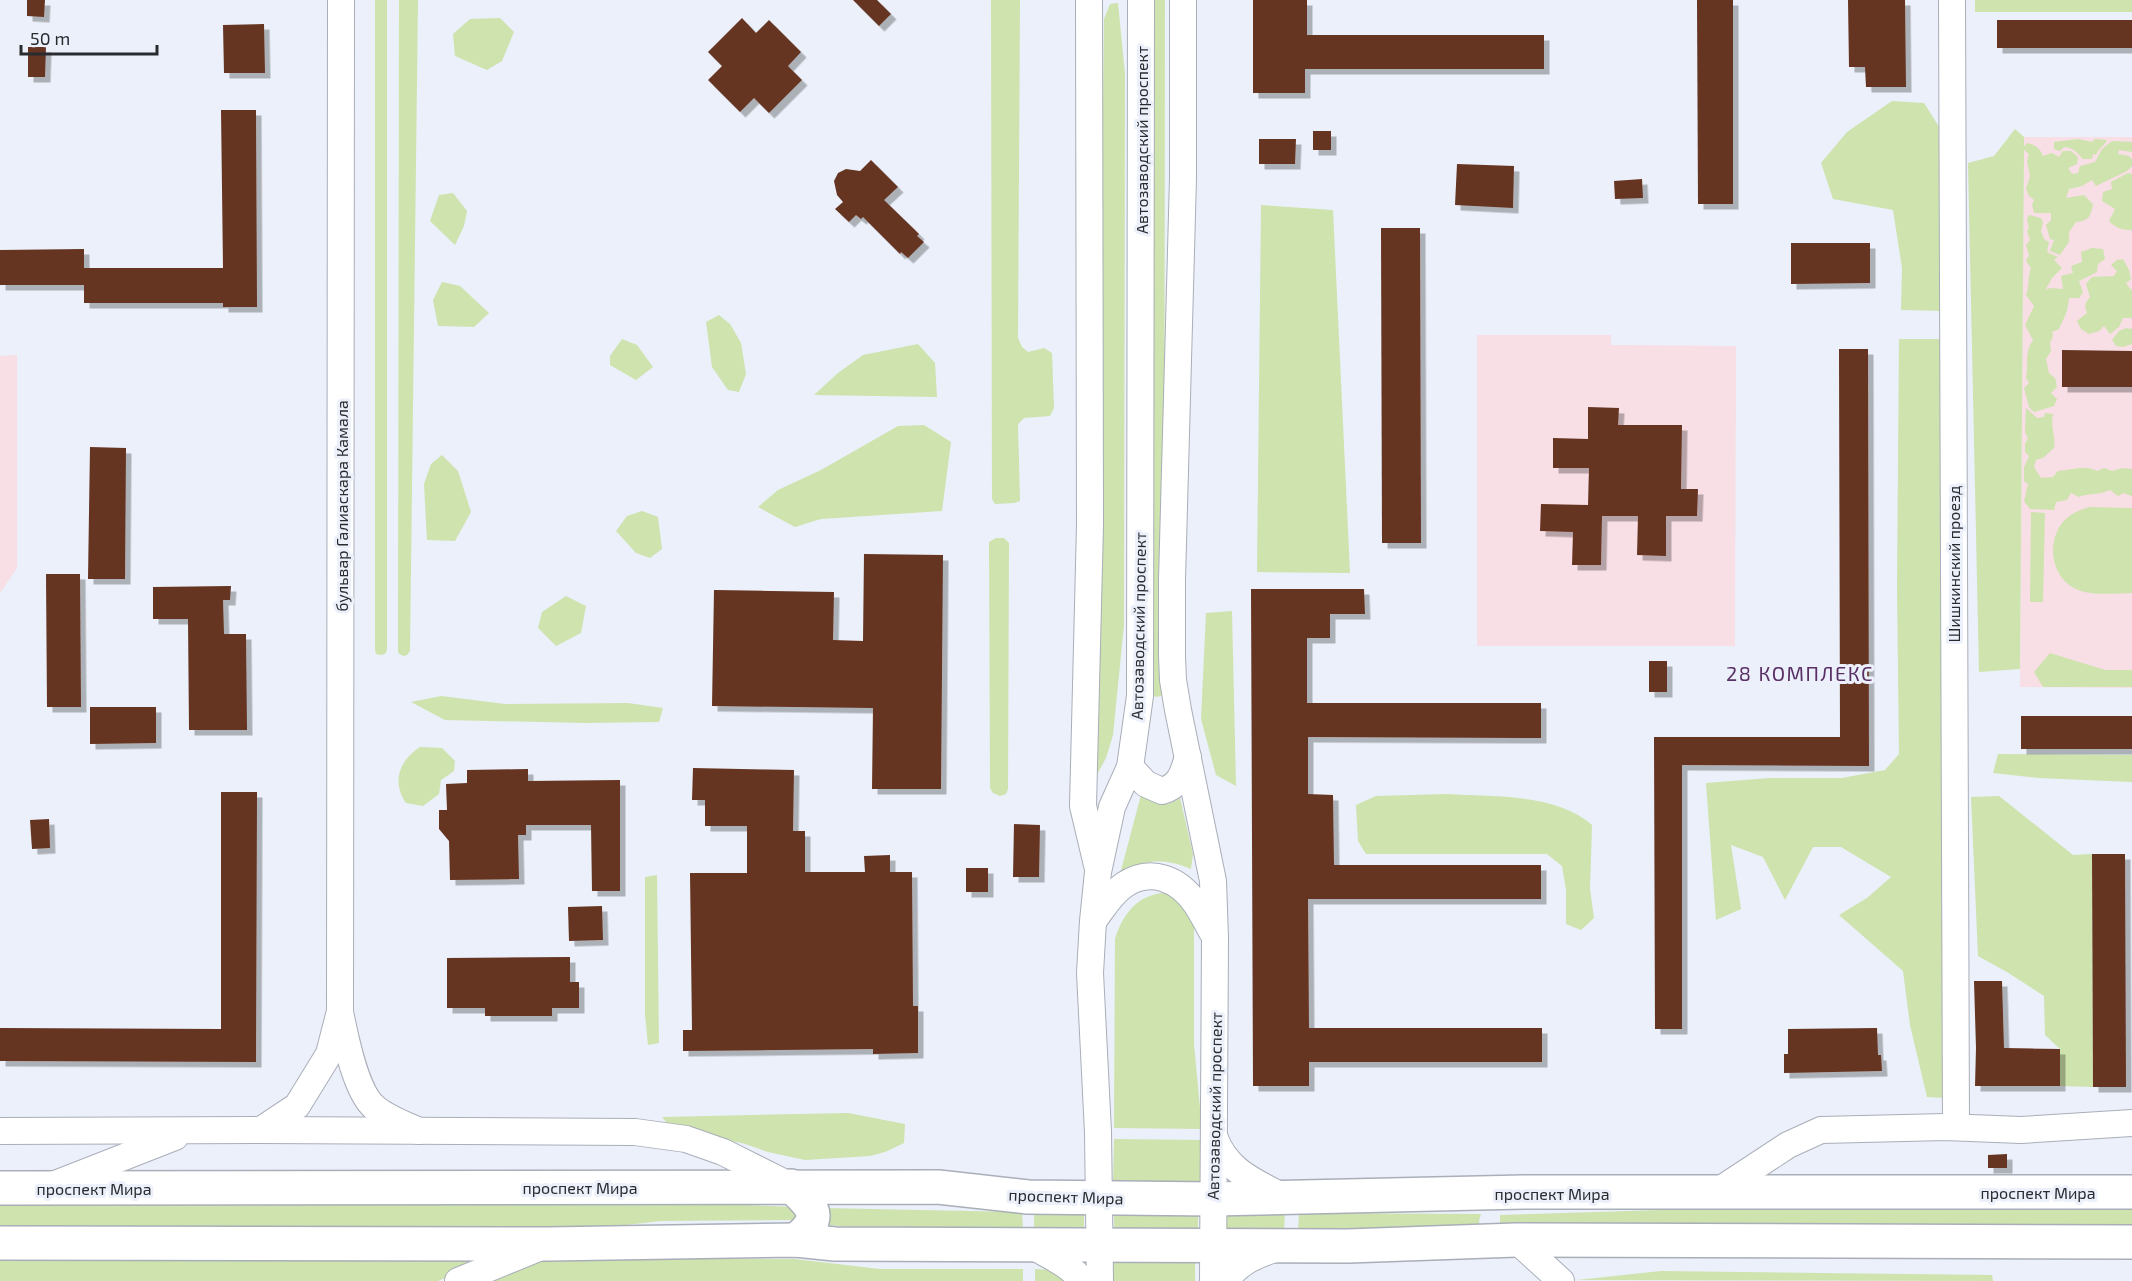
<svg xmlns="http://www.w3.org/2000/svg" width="2132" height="1281" font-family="'Exo 2',sans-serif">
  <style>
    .education { fill: #f8dee5 }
    .green { fill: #cee3ad }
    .building { fill: #653421; filter: url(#shadow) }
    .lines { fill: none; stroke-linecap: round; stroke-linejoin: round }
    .minor-casing { stroke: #a9aeb8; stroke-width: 28 }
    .major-casing { stroke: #a9aeb8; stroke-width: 36 }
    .minor { stroke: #fff; stroke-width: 26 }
    .major { stroke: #fff; stroke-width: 33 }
    .labels { text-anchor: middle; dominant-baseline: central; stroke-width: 6; stroke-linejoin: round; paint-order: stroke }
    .street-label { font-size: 16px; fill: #292b2f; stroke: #ebf0fa }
    .quarter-label { font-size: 20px; letter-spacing: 1.5px; fill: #592f65; stroke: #ebf0fa }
  </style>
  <defs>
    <filter id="shadow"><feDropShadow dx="5.5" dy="5.5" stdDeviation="0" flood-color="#0004"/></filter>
  </defs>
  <rect width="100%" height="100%" fill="#ebf0fa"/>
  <g class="education">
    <polygon points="2024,137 2132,137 2132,688 2020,687"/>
    <polygon points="1477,335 1611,335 1611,345 1736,346 1735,646 1477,646"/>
    <polygon points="17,355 17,568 0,593 0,356"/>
  </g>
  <g class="green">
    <polygon points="375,0 387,0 387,650 385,654 381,655 376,654 375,650"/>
    <polygon points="399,0 418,0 410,651 407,655 404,656 399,654 398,651"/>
    <polygon points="991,0 1020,0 1018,338 1022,347 1028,352 1044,348 1052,353 1054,408 1050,416 1024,418 1018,424 1020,501 1014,503 995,504 992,499"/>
    <polygon points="1154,0 1165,0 1164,691 1161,696 1156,697 1151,694 1150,674"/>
    <rect x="1975" y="0" width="157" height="12"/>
    <polygon points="1118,3 1125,74 1124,625 1113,735 1106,758 1095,778 1104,19 1110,4"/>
    <polygon points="500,18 514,32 502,61 487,70 455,56 453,34 470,19"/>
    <polygon points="1892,101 1924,103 1943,133 1944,311 1901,310 1902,268 1893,210 1833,199 1821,163 1847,132"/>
    <path d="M 2015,129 L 2024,137 L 2024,147 L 2027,143 C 2036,145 2040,148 2043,156 L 2052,153 L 2059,157 L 2063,151 L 2071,151 L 2078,157 L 2077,164 L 2068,168 L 2072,174 L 2078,173 L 2080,166 L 2095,162 L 2102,149 L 2112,141 L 2132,142 L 2132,152 L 2119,150 L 2118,154 L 2129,156 L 2132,159 L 2132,166 L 2127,171 L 2096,186 L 2092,180 L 2082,186 L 2069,189 L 2066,198 L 2084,195 L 2093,204 C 2091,216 2089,221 2076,222 L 2069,232 L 2069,242 L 2060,255 L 2050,251 L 2054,240 L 2050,239 L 2046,225 L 2051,220 L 2051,213 L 2034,213 L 2032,205 L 2034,200 L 2029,196 L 2026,189 L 2030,176 L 2027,161 L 2029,154 L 2024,150 L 2020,669 L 1979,672 L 1968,163 L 1994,156 Z"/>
    <path d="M 2078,139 L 2092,142 L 2095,139 L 2107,140 C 2104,146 2099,148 2096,155 L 2093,154 L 2092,159 L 2083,159 C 2077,153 2075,148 2064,147 L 2060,151 L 2054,149 L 2054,142 Z"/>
    <path d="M 2128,173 L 2132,174 L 2132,230 C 2122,230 2116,228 2109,221 L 2115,209 L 2102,201 L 2103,192 L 2112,189 L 2111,182 Z"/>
    <polygon points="453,193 467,211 464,226 455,245 430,221 439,195"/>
    <polygon points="1261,205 1333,210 1350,573 1257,572"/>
    <path d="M 2029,215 L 2041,218 L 2043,222 L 2041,231 L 2044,239 L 2049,242 L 2047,252 L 2058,257 L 2054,260 L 2062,268 L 2052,278 L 2045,291 L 2049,288 L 2063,289 L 2061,276 L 2073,273 L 2071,266 L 2082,262 L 2081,252 L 2092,248 L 2103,249 L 2105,259 L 2098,264 L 2097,272 L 2079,281 L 2083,292 L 2079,298 L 2069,298 C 2067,315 2065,315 2059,329 L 2052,332 L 2053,336 L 2050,343 L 2051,351 L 2046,359 L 2049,373 L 2055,378 L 2057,387 L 2051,393 L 2057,399 L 2054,406 L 2034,412 L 2029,407 L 2024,388 L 2029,383 L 2026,378 C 2029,364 2024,353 2033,340 L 2025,325 L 2034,306 L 2026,295 C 2030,286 2027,278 2031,268 L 2026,261 L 2029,255 L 2026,245 L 2030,240 L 2027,231 L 2029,228 L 2027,219 Z"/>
    <path d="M 2123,259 L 2129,270 L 2131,279 L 2126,283 L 2132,291 L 2132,318 L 2123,318 L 2119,327 L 2110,334 L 2104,326 L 2099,331 L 2089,334 L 2081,329 L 2077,321 L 2087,313 C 2084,306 2085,303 2090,297 L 2086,284 L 2092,277 L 2114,276 L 2117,271 L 2111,265 L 2117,260 Z"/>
    <polygon points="442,282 460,286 489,313 474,327 438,326 433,300"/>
    <polygon points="719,315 730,324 741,343 746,374 739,392 728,390 712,367 706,322"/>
    <polygon points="2126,328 2132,329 2132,344 2123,347 2116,346 2112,340 2119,331"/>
    <polygon points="622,339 637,345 653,367 636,380 610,365 610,356"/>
    <polygon points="1899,339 1946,339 1962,1099 1927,1097 1910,1025 1903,971 1839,915 1867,898 1891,877 1841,847 1813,847 1785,900 1763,857 1731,845 1741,909 1716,920 1706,783 1770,778 1842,778 1885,770 1899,754 1897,587"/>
    <polygon points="918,344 935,363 937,397 814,395 838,373 863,355"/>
    <path d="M 2026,408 L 2037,418 L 2044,417 L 2045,413 L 2053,414 C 2050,426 2056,436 2054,448 L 2043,458 L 2036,460 L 2034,467 L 2041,478 L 2053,477 L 2058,471 C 2072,470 2085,464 2097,471 L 2104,468 L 2112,471 L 2122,468 L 2132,469 L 2132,496 L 2124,493 L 2118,496 L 2110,490 C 2097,496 2091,492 2079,497 L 2071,493 L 2067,500 L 2056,502 L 2054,510 L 2030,509 L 2024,501 L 2028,484 L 2024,481 L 2024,467 L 2029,456 L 2025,452 L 2025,444 L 2028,438 L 2025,432 Z"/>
    <polygon points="924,425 951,442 942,511 821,519 795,527 758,507 778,490 821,470 898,426"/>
    <polygon points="442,455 458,471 471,512 455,541 427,540 424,484 431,464"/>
    <path d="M 2089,507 L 2132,508 L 2132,593 C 2112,593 2085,598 2068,584 C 2048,568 2048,533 2068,517 C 2074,512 2081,510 2089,507 Z"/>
    <polygon points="642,511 658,517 662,549 650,558 636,553 616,531 627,516"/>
    <polygon points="2031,512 2045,513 2043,602 2030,602"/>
    <polygon points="996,538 1004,538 1009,543 1008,789 1006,794 1000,796 993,793 990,788 989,542"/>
    <polygon points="566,596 586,606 581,633 556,646 538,628 542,612"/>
    <polygon points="1232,611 1236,786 1216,775 1201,719 1206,613"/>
    <polygon points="2050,653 2105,670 2132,670 2132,687 2043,687 2034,672"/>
    <polygon points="441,696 505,704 628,703 663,708 659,722 585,723 445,720 411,702"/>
    <path d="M 420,747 L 442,748 L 455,761 L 454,771 L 441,780 L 439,794 L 423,806 L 406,803 C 391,781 400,760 420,747 Z"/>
    <polygon points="1998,754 2132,755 2132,782 2039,778 1993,773"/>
    <path d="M 1447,794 C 1493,797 1556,793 1592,825 L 1590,889 L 1594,918 L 1581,930 L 1566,924 L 1566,890 L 1562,866 L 1547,854 L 1366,854 L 1358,841 L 1356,805 L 1376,796 Z"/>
    <path d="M 1141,795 C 1156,803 1165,809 1180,798 L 1193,854 L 1191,869 C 1163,857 1141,858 1119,878 Z"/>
    <polygon points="1999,796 2073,855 2092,854 2093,1087 2060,1086 2060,1049 2045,1035 2044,996 2007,972 1978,956 1971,797"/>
    <polygon points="657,875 659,1043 648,1045 645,1015 645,877"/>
    <path d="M 1162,893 L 1174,895 L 1194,920 L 1194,1044 L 1202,1129 L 1114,1128 L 1115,939 C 1122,916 1136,896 1162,893 Z"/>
    <polygon points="848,1113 905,1124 904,1143 885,1152 870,1156 805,1160 768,1152 742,1143 674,1132 662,1117"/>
    <polygon points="1114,1139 1202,1140 1200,1183 1113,1183"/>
    <polygon points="0,1201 643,1201 797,1207 797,1220 660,1221 584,1230 0,1230"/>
    <polygon points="2132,1206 2132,1228 1500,1226 1500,1215 1756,1207"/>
    <polygon points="822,1208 1022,1212 1023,1230 891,1230 827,1225"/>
    <polygon points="1285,1212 1284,1231 1226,1230 1227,1213"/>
    <rect x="1034" y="1213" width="50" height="17"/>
    <polygon points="1114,1213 1198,1214 1198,1230 1114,1230"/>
    <polygon points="1299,1213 1481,1214 1479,1221 1481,1232 1298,1232"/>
    <polygon points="0,1258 490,1259 438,1281 0,1281"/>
    <polygon points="544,1259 794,1259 880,1269 1023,1269 1023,1281 490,1281"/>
    <polygon points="1113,1259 1195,1260 1195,1281 1113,1281"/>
    <polygon points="1035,1269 1054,1270 1076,1281 1035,1281"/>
    <polygon points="1661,1271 1992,1275 1993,1281 1577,1280"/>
  </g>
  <g class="building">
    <polygon points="27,0 45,0 44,17 27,16"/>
    <polygon points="853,0 877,0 891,14 879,26"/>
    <polygon points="1253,0 1307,0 1307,35 1544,35 1544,69 1305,69 1305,93 1253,93"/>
    <polygon points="1697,0 1733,0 1733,204 1698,204"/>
    <polygon points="1848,0 1905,0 1906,87 1866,87 1865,67 1849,67"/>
    <polygon points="742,18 756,33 769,20 801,52 788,66 802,80 769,113 754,98 740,112 708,80 722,66 708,52"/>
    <rect x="1997" y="20" width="135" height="28"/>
    <polygon points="264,24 265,73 224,73 223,25"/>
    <polygon points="28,47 46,47 45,77 28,77"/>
    <polygon points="221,110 256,110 257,307 223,307 223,303 84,303 84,285 0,285 0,250 84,249 84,268 223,268"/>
    <rect x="1313" y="131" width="18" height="19"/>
    <polygon points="1259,139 1296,139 1295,164 1259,164"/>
    <polygon points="871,160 898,187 884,200 914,229 919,234 917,236 924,242 908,258 901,252 900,254 863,217 861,219 856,215 849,222 835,209 843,202 837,195 834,181 838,173 846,169 860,171"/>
    <polygon points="1457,164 1514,166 1513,208 1455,205"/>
    <polygon points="1642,179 1643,198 1615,199 1614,181"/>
    <polygon points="1381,228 1420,228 1421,543 1382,543"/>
    <polygon points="1791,243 1870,243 1870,283 1791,284"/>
    <polygon points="1839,349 1868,349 1869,766 1682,765 1682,1029 1655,1029 1654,737 1840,737"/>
    <polygon points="2062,350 2132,351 2132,387 2062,387"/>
    <polygon points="1588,407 1619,408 1618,425 1682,425 1681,489 1698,489 1697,516 1666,516 1666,556 1637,555 1638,516 1602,516 1601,565 1572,565 1573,532 1540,531 1541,504 1588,505 1589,468 1553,468 1553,438 1588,439"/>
    <polygon points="90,447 126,448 125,579 88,579"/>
    <polygon points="864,554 943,555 941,789 872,789 873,708 712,706 714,590 834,592 833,640 863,641"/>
    <polygon points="46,574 80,574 81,707 47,707"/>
    <polygon points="231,586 230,600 223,600 224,634 246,634 247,730 189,730 188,619 153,619 153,587"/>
    <polygon points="1251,589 1364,589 1365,614 1330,614 1330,638 1307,638 1307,703 1541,703 1541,738 1308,737 1308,794 1333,795 1334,865 1541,865 1541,899 1308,899 1309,1028 1542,1028 1542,1062 1309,1062 1309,1086 1253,1086"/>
    <rect x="1649" y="661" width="18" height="31"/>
    <polygon points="90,707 156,707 156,743 90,744"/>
    <rect x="2021" y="716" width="111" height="33"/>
    <polygon points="693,768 794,770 793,831 805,831 805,872 865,872 864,856 890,855 890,872 912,872 913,1006 918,1006 918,1053 873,1054 873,1049 683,1051 683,1030 692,1030 690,873 747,873 747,826 705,826 705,800 692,800"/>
    <polygon points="528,769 528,781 620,780 620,891 592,891 591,825 526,825 526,835 518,835 519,879 450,880 449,841 439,829 439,810 447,810 446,784 467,783 467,770"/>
    <polygon points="221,792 257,792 256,1062 0,1061 0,1028 221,1029"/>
    <polygon points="49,819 50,848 32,849 30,820"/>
    <polygon points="1014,824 1040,825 1039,877 1013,877"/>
    <polygon points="2092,854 2125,854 2126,1087 2093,1087"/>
    <rect x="966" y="868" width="22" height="24"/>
    <polygon points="602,906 603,940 569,941 568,907"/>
    <polygon points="570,957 570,982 579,982 579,1008 552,1008 552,1016 485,1016 485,1008 447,1008 447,958"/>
    <polygon points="1974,981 2002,981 2004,1048 2060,1049 2060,1086 1975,1086 1976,1048"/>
    <polygon points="1877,1028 1878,1055 1881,1055 1882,1071 1784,1073 1784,1054 1788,1054 1788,1029"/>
    <polygon points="2007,1154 2007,1168 1988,1168 1988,1155"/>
  </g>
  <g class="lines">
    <g class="minor-casing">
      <g id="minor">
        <path d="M 341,0 L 340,1012 C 345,1036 355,1090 374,1107 C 386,1118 404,1124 419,1131"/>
        <polyline points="1089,0 1090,525 1083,806 1097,865"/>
        <polyline points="1183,0 1183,178 1172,580 1172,656 1173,680 1178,710 1213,881 1215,938 1213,1281"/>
        <polyline points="1952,0 1956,1127"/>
        <path d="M 1130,767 L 1146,784 L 1162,791 C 1180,786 1183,773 1188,757"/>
        <path d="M 1094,920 C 1103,908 1111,894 1124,885 C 1151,867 1179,879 1196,904 C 1202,913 1207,923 1212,932"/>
        <polyline points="261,1130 297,1106 329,1054 339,1015"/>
        <polyline points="0,1131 261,1130 635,1132 686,1139 723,1152 791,1186"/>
        <path d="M 1214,1136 C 1226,1171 1255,1182 1286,1198"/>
        <polyline points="55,1184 175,1137"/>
        <polyline points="1715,1193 1788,1145 1821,1130 1945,1127 2021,1130 2132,1123"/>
        <polyline points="1516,1240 1561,1281"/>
        <path d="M 1029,1244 C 1047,1255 1069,1264 1083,1281"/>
        <polyline points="458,1281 541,1247"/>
        <polyline points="1100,1281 1098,1132 1090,973 1093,921 1098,872 1112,807 1130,767 1140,696 1141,0"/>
        <path d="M 1226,1281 C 1237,1263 1256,1255 1275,1249"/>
      </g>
    </g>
    <g class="major-casing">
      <g id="major">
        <path d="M 791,1186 C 814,1207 824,1218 796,1240"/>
        <polyline points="0,1188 938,1187 1028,1197 1213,1199 1523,1192 2132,1192"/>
        <polyline points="0,1243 549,1244 796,1240 835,1244 1348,1246 1516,1240 2132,1242"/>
      </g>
    </g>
    <use href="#minor" class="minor"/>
    <use href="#major" class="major"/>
  </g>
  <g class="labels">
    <g class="street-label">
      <text transform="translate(1141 140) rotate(-90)">Автозаводский проспект</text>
      <text transform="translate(341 506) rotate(-90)">бульвар Галиаскара Камала</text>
      <text transform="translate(1953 564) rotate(-90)">Шишкинский проезд</text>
      <text transform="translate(1138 626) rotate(-89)">Автозаводский проспект</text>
      <text transform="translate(1214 1106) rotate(-89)">Автозаводский проспект</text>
      <text x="580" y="1187">проспект Мира</text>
      <text x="94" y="1188">проспект Мира</text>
      <text x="2038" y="1192">проспект Мира</text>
      <text x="1552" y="1193">проспект Мира</text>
      <text transform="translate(1066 1196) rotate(2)">проспект Мира</text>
    </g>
    <g class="quarter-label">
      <text x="1800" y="673">28 КОМПЛЕКС</text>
    </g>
  </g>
  <path d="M21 45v9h136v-9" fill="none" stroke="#292b2f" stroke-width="3"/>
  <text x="30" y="45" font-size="18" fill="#292b2f" stroke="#ebf0fa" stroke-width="4.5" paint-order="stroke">50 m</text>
</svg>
